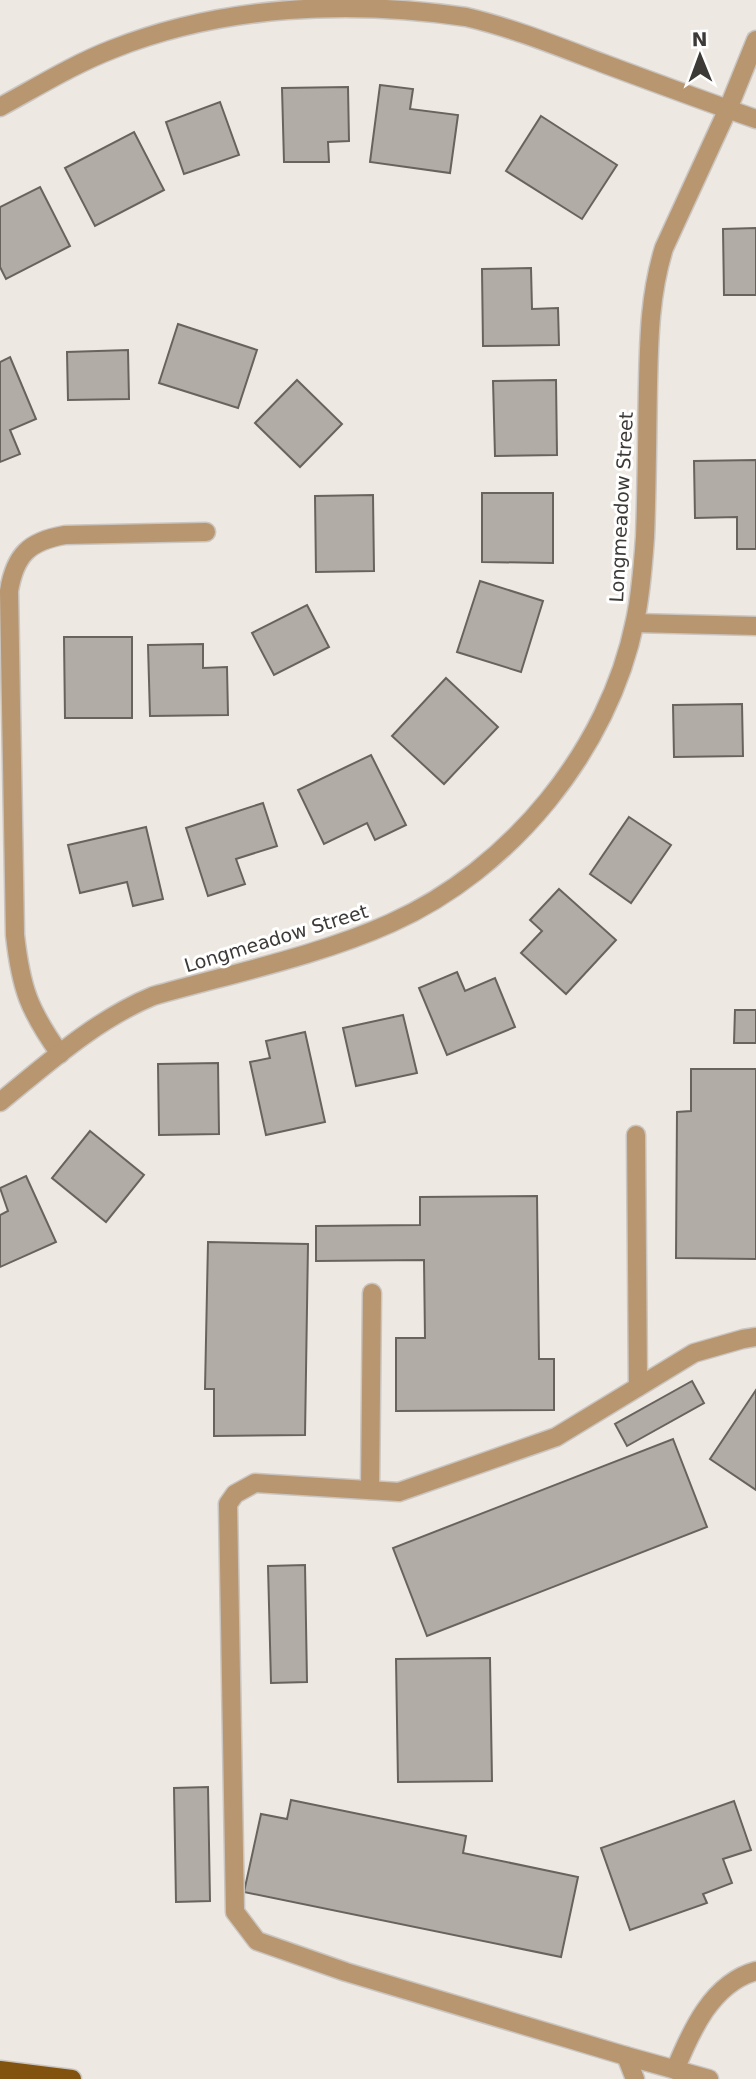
<svg xmlns="http://www.w3.org/2000/svg" width="756" height="2079" font-family="'DejaVu Sans',sans-serif">
  <style>
    .building { fill: #b2aca6; stroke: #68635d; stroke-width: 2 }
    .lines { fill: none; stroke-linecap: round; stroke-linejoin: round }
    .minor-casing { stroke: #cac5c0; stroke-width: 21 }
    .major-casing { stroke: #cac5c0; stroke-width: 21 }
    .minor { stroke: #b89670; stroke-width: 18 }
    .major { stroke: #82530e; stroke-width: 18 }
    .labels { text-anchor: middle; dominant-baseline: central; stroke-width: 6; stroke-linejoin: round; paint-order: stroke }
    .street-label { font-size: 19px; fill: #3c3937; stroke: #fff }
  </style>
  <rect width="100%" height="100%" fill="#eee8e2"/>
  <g class="building">
    <polygon points="380,85 413,89 410,109 458,115 450,173 370,162"/>
    <polygon points="348,87 349,141 328,142 329,162 284,162 282,88"/>
    <polygon points="220,102 239,155 184,174 166,122"/>
    <polygon points="541,116 617,165 582,219 506,171"/>
    <polygon points="134,132 164,190 95,226 65,168"/>
    <polygon points="40,187 70,246 6,279 0,267 0,207"/>
    <polygon points="756,228 756,295 724,295 723,229"/>
    <polygon points="531,268 532,309 558,308 559,345 483,346 482,269"/>
    <polygon points="178,324 257,350 238,408 159,383"/>
    <polygon points="128,350 129,399 68,400 67,352"/>
    <polygon points="10,357 36,419 10,430 20,454 0,462 0,362"/>
    <polygon points="297,380 342,424 300,467 255,423"/>
    <polygon points="556,380 557,455 495,456 493,381"/>
    <polygon points="756,460 756,549 737,549 737,517 695,518 694,461"/>
    <polygon points="482,493 553,493 553,563 482,562"/>
    <polygon points="373,495 374,571 316,572 315,496"/>
    <polygon points="480,581 543,601 521,672 457,652"/>
    <polygon points="307,605 329,647 274,675 252,633"/>
    <polygon points="64,637 132,637 132,718 65,718"/>
    <polygon points="203,644 203,668 227,667 228,715 150,716 148,645"/>
    <polygon points="446,678 498,727 444,784 392,736"/>
    <polygon points="742,704 743,756 674,757 673,705"/>
    <polygon points="371,755 406,825 375,840 367,823 324,844 298,790"/>
    <polygon points="263,803 277,846 236,859 245,884 208,896 186,828"/>
    <polygon points="629,817 671,845 631,903 590,874"/>
    <polygon points="146,827 163,899 133,906 127,882 80,893 68,845"/>
    <polygon points="559,889 616,940 566,994 521,953 542,931 530,920"/>
    <polygon points="457,972 465,991 495,978 515,1027 447,1055 419,988"/>
    <polygon points="735,1010 756,1010 756,1043 734,1043"/>
    <polygon points="403,1015 417,1073 356,1086 343,1028"/>
    <polygon points="305,1032 325,1122 266,1135 250,1062 270,1058 266,1041"/>
    <polygon points="218,1063 219,1134 159,1135 158,1064"/>
    <polygon points="691,1069 756,1069 756,1259 676,1258 677,1112 691,1111"/>
    <polygon points="90,1131 144,1175 106,1222 52,1178"/>
    <polygon points="26,1176 56,1242 0,1267 0,1215 8,1211 0,1188"/>
    <polygon points="537,1196 539,1359 554,1359 554,1410 396,1411 396,1338 425,1338 424,1260 316,1261 316,1226 420,1225 420,1197"/>
    <polygon points="208,1242 308,1244 305,1435 214,1436 214,1389 205,1389"/>
    <polygon points="692,1381 704,1403 627,1446 615,1424"/>
    <polygon points="756,1390 756,1490 710,1459"/>
    <polygon points="673,1439 707,1527 427,1636 393,1548"/>
    <polygon points="305,1565 307,1682 271,1683 268,1566"/>
    <polygon points="490,1658 492,1781 398,1782 396,1659"/>
    <polygon points="208,1787 210,1901 176,1902 174,1788"/>
    <polygon points="291,1800 466,1836 463,1853 578,1877 561,1957 244,1892 261,1814 287,1819"/>
    <polygon points="734,1801 751,1850 723,1859 732,1883 703,1894 707,1903 630,1930 601,1848"/>
  </g>
  <g class="lines">
    <g class="minor-casing">
      <g id="minor">
        <path d="M 0,107 C 37,87 74,64 113,49 C 224,5 350,0 466,17 C 513,28 557,46 602,63 C 653,82 704,101 756,119"/>
        <polyline points="635,623 756,626"/>
        <path d="M 60,1054 C 29,1010 21,989 15,935 L 9,591 C 15,555 29,541 65,535 L 206,532"/>
        <path d="M 0,1102 C 48,1063 95,1020 153,996 C 230,974 318,956 391,923 C 510,870 609,750 635,621 C 641,594 643,565 645,537 C 647,486 647,435 648,384 C 649,337 650,293 664,248 L 728,109 L 756,40"/>
        <polyline points="636,1135 638,1387"/>
        <polyline points="370,1490 372,1293"/>
        <polyline points="626,2056 635,2079"/>
        <path d="M 675,2070 C 691,2031 712,1983 756,1971"/>
        <polyline points="709,2079 626,2056 346,1972 257,1941 235,1912 228,1504 235,1494 255,1483 399,1492 556,1437 694,1353 743,1339 756,1337"/>
      </g>
    </g>
    <g class="major-casing">
      <polyline id="major" points="0,2070 72,2079"/>
    </g>
    <use href="#minor" class="minor"/>
    <use href="#major" class="major"/>
  </g>
  <g class="labels">
    <g class="street-label">
      <text transform="translate(621 507) rotate(-87)">Longmeadow Street</text>
      <text transform="translate(276 938) rotate(-17)">Longmeadow Street</text>
    </g>
  </g>
  <g transform="translate(700 56) rotate(359)" stroke="#ffffff" stroke-width="5" paint-order="stroke">
  <path d="M0-5L12 26L0 18L-12 26Z" fill="#3c3937"/>
  <text y="-10" font-size="19" font-weight="bold" text-anchor="middle" fill="#3c3937">N</text>
  </g>
</svg>
